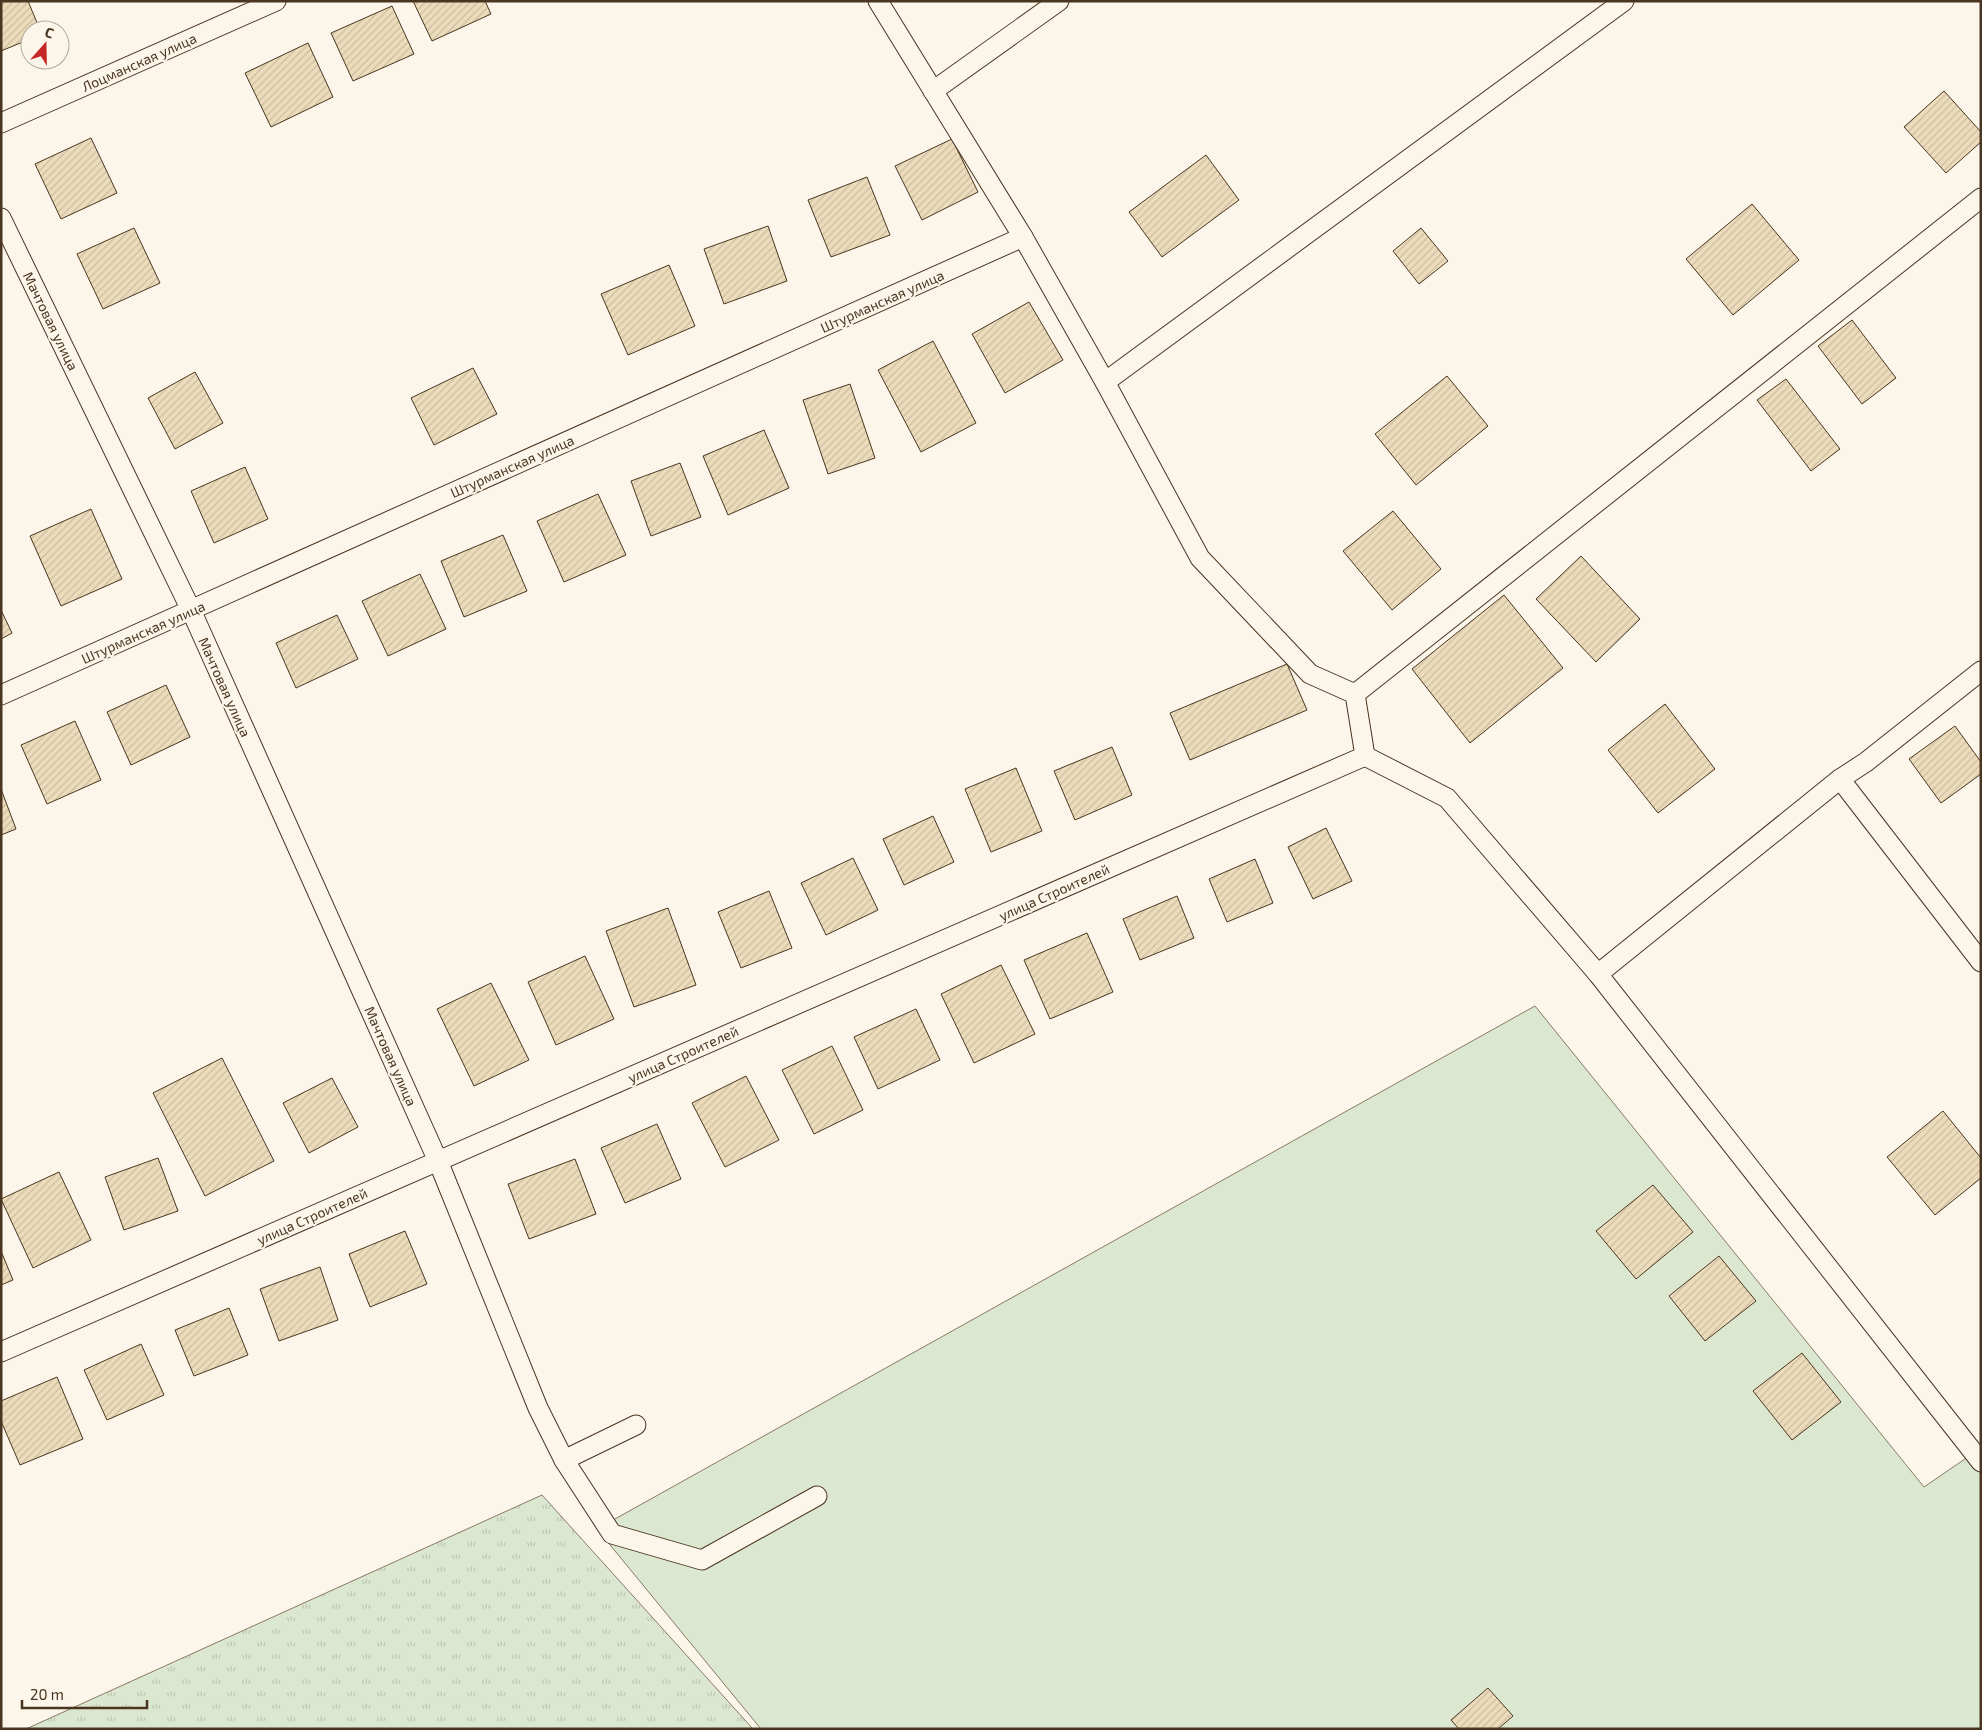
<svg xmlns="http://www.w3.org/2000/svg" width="1982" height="1730" font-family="'Exo 2',sans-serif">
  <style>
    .grass { fill: url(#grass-tufts); stroke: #887966 }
    .garden { fill: #dce7d0; stroke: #887966 }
    .building { fill: url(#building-hatch); stroke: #4a3520 }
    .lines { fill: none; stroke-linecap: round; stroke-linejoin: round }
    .service-casing { stroke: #4a3520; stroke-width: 21 }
    .service { stroke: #fbf6e9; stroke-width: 19 }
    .labels { text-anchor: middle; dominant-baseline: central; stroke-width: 4; stroke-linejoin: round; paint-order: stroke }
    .street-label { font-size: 14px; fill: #4a3520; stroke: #fbf6e9 }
  </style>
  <defs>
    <pattern id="grass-tufts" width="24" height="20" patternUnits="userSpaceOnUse" patternTransform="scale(1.25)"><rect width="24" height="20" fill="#dce7d0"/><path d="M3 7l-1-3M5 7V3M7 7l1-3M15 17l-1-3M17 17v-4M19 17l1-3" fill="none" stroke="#bec7b2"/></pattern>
    <pattern id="building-hatch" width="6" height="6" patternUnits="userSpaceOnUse" patternTransform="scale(1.25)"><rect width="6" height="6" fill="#ecdcbc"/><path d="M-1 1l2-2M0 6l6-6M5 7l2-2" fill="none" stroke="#ccbda1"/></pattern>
  </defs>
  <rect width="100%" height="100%" fill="#fbf6e9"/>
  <polygon class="grass" points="542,1495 753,1729 26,1729"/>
  <polygon class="garden" points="1535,1006 1924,1487 1981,1448 1981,1729 761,1729 597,1529"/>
  <g class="building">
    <polygon points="1,1 28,1 40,30 30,30 30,39 1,51"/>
    <polygon points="413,1 485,1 491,14 432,41"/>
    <polygon points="392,6 414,54 353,81 331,33"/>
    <polygon points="308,43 333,97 271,127 245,73"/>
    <polygon points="1944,91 1981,132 1981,142 1946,173 1904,127"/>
    <polygon points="91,138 117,193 61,219 35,164"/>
    <polygon points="952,139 978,192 922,220 895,166"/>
    <polygon points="1206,155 1239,200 1162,257 1129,212"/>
    <polygon points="867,177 890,235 831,257 808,200"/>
    <polygon points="1752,204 1799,260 1733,315 1686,259"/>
    <polygon points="768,226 787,281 724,304 704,249"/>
    <polygon points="134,228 160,283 103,309 77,254"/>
    <polygon points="1421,228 1448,261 1419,284 1393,251"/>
    <polygon points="669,265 695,326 628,355 601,294"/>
    <polygon points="1029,302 1063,360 1005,393 972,334"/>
    <polygon points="1852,320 1896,378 1862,404 1818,346"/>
    <polygon points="933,341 976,423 921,452 878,370"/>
    <polygon points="473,368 497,414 434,445 411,398"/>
    <polygon points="195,372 223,423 175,449 148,398"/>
    <polygon points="1447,376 1488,426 1416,485 1375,434"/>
    <polygon points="1786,379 1840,449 1811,471 1757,400"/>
    <polygon points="850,384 875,458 828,474 803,400"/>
    <polygon points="764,430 789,488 728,515 703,456"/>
    <polygon points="680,463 701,517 651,536 631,481"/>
    <polygon points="245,467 268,519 214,543 191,491"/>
    <polygon points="598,494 626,555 564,582 537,521"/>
    <polygon points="91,509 122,579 61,606 30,536"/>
    <polygon points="1393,511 1441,569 1392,610 1343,551"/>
    <polygon points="503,535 527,591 464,617 441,561"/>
    <polygon points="1581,556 1640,619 1596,662 1536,599"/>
    <polygon points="420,574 446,629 388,656 362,601"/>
    <polygon points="1504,595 1563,668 1470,743 1412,669"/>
    <polygon points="1,610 12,633 1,639"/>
    <polygon points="337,615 358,659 296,688 276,643"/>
    <polygon points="1287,664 1307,710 1190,760 1170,713"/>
    <polygon points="166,685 190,737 131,765 107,712"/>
    <polygon points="1665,704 1715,769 1658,813 1608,750"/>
    <polygon points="75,721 101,780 47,804 21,745"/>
    <polygon points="1955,726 1981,762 1981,774 1941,803 1909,759"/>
    <polygon points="1112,747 1132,795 1075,820 1054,771"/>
    <polygon points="1016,768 1042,831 991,852 965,789"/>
    <polygon points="1,789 16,829 1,835"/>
    <polygon points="933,816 954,862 904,885 883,839"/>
    <polygon points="1326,828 1352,881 1313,899 1288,847"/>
    <polygon points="853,858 878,910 826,935 801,883"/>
    <polygon points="1255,859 1273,903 1227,922 1209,879"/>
    <polygon points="769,891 792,948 741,968 718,912"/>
    <polygon points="1177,896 1194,938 1140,960 1123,919"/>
    <polygon points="668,908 696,985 634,1007 606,931"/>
    <polygon points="1087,933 1113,992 1050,1019 1024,960"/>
    <polygon points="585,956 614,1019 556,1045 528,982"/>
    <polygon points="1001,965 1035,1034 974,1063 941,994"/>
    <polygon points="491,983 529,1060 474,1086 437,1009"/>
    <polygon points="916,1009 940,1060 878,1089 854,1037"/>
    <polygon points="832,1046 863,1110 814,1134 782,1070"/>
    <polygon points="222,1058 274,1161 205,1196 153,1093"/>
    <polygon points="746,1076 779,1140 725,1167 692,1103"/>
    <polygon points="332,1078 358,1127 309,1153 283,1103"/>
    <polygon points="1943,1111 1981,1158 1981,1178 1935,1215 1887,1157"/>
    <polygon points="657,1124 681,1179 625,1203 601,1148"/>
    <polygon points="158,1158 178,1211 124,1230 105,1177"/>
    <polygon points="575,1159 596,1214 529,1239 508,1184"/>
    <polygon points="59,1172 91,1240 33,1268 1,1199"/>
    <polygon points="1653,1185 1693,1232 1636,1279 1596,1231"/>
    <polygon points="405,1231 427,1284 370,1307 349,1254"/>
    <polygon points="1,1251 13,1280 1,1285"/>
    <polygon points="1719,1256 1756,1301 1705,1341 1669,1296"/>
    <polygon points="320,1267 338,1320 279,1341 260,1289"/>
    <polygon points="229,1308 248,1355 194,1376 175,1330"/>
    <polygon points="141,1344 164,1395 107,1420 84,1370"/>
    <polygon points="1802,1353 1841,1402 1792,1440 1753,1391"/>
    <polygon points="57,1377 83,1439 20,1465 1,1421 1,1401"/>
    <polygon points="1488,1688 1513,1716 1498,1729 1459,1729 1451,1720"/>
  </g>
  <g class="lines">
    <g class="service-casing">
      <g id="service">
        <polyline points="878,1 1023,237 1105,382 1200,558 1310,674 1355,694 1365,756 1447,798 1598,974 1981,1462"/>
        <polyline points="933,91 1059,1"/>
        <polyline points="1,123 276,1"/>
        <polyline points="1,218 191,610 438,1161 538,1408 564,1460 612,1534 702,1560 817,1496"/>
        <polyline points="1105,382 1624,1"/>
        <polyline points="1355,694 1981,198"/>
        <polyline points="1,695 1023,237"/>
        <polyline points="1840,779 1981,962"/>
        <polyline points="1598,974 1840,779 1866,762 1981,671"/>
        <polyline points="1,1352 1365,756"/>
        <polyline points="564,1460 636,1425"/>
      </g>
    </g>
    <use href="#service" class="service"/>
  </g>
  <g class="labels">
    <g class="street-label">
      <text transform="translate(139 62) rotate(-24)">Лоцманская улица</text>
      <text transform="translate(882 301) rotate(-24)">Штурманская улица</text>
      <text transform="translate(51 321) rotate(64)">Мачтовая улица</text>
      <text transform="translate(512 466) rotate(-24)">Штурманская улица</text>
      <text transform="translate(143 632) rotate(-24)">Штурманская улица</text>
      <text transform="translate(225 687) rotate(66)">Мачтовая улица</text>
      <text transform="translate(1054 892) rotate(-24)">улица Строителей</text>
      <text transform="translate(683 1054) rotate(-24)">улица Строителей</text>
      <text transform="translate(391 1056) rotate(66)">Мачтовая улица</text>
      <text transform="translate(312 1216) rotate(-24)">улица Строителей</text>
    </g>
  </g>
  <rect width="1982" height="1730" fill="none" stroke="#4a3520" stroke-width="5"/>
  <g transform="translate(45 45) rotate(20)"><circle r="24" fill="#fbf6e9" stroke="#b4a999"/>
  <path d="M0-4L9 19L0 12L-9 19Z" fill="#c62828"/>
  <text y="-8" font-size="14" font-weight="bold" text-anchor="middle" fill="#4a3520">С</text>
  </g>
  <path d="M22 1700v8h125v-8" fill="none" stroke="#4a3520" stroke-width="2.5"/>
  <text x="30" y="1700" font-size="15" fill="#4a3520" stroke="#fbf6e9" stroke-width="4" paint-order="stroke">20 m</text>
</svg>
